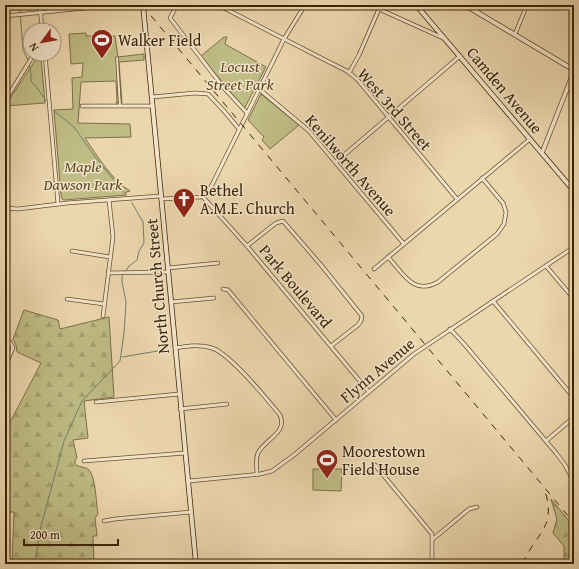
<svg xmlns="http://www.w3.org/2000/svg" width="579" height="569" font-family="'Gentium Book Plus',serif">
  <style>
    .forest { fill: url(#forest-firs); stroke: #7c7045 }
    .park { fill: #bfbc85; stroke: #7c7045 }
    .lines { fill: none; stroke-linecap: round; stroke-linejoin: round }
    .stream { stroke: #737e6b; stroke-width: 1 }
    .pedestrian-casing { stroke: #66512f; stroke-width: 3.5 }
    .minor-casing { stroke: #66512f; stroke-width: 4.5 }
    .tertiary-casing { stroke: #66512f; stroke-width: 5 }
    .secondary-casing { stroke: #3a2505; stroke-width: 5.5 }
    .pedestrian { stroke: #f3e4ca; stroke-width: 2 }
    .minor { stroke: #f3e4ca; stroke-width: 3 }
    .tertiary { stroke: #f3e4ca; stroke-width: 3.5 }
    .secondary { stroke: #f3e4ca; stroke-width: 4 }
    .rail { stroke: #3a2505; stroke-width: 1; stroke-dasharray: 7 7; stroke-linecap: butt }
    .labels { text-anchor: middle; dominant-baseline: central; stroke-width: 3; stroke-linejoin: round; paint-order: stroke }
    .poi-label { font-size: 16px; fill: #3a2505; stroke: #f3e4ca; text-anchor: start }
    .park-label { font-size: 16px; font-style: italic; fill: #5b4b25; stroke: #f3e4ca }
    .street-label { font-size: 16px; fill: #3a2505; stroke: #f3e4ca }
  </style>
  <defs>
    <pattern id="forest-firs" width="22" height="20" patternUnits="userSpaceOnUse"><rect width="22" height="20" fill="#bfbc85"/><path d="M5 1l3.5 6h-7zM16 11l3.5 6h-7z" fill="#a5a171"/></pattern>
  </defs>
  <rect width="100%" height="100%" fill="#ecd6ae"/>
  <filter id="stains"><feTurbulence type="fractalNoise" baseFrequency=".005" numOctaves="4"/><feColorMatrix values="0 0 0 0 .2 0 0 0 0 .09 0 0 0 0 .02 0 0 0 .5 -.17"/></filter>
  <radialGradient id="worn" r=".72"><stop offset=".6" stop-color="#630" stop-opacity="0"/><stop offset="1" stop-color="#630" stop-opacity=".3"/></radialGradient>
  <g class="forest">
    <path d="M 24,310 L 58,320 L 60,329 L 109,317 L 114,397 L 84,401 L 88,438 L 73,440 L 77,458 L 75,460 L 75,464 C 79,468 85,466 89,470 C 96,477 96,504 98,514 L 95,518 L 97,536 L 93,536 L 94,564 L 12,564 L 14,512 L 5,512 L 5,432 L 41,363 L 17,352 L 16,345 L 13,339 Z"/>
    <polygon points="551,499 574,527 574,564 564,564 564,546 553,533 557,519"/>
  </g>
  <g class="park">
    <path d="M 86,33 L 86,36 L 115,36 L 118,57 L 144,54 L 144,60 L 119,62 L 122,103 L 116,103 L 117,101 L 116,81 L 81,82 L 78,123 L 130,124 L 131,137 L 85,138 C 98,157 111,179 130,191 L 126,192 L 126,195 L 64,200 L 62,199 L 61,195 L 54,110 L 73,109 L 72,78 L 82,77 L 83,63 L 71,64 L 69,34 Z"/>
    <polygon points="224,37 227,37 225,44 266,67 244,109 201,56"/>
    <polygon points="38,56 41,58 45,103 5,106"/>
    <polygon points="261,94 299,125 270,149 262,140 264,137 248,120"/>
    <polygon points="313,469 342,469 341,491 313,490"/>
  </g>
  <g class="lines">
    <g class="stream">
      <polyline points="21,5 20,11 23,50 28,60"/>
      <polyline points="29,63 31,74 31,81 38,89 46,101"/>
      <polyline points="54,111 74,127 96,158 124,193"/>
      <polyline points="125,272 129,266 137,260 139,251 144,243 143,222 132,203"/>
      <polyline points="122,357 158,351"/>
      <polyline points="35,564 40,530 64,441 82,401 120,361 124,333 126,302 122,282 122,277 123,274"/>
    </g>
    <g class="pedestrian-casing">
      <polyline id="pedestrian" points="117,58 120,106"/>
    </g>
    <g class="minor-casing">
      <g id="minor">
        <polyline points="40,5 42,30"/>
        <polyline points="177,5 170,18 223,87 247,113"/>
        <polyline points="218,5 327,61 347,71 357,79 457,199"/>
        <polyline points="370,5 443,38"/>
        <polyline points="5,16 115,5"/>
        <polyline points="515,34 527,5"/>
        <polyline points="45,54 58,204"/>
        <polyline points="349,73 359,55 379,9"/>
        <polyline points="259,89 309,131 404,244"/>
        <polyline points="152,97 195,93 208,94 224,111 239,129"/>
        <polyline points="5,101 34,54"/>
        <polyline points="82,106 153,106"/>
        <polyline points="336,162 460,56"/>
        <polyline points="203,197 247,246 369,392"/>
        <polyline points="161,199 201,197 208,193 284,39 305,5"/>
        <polyline points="5,208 18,209 67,203 160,196"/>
        <polyline points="247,246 276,223 283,221 321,265 362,316 361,321 358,325 331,346"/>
        <polyline points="72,251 110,257"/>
        <path d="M 388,257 C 403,273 413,296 438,282 L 497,234 L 504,224 L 506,212 L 503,203 L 482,178"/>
        <polyline points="546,266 574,299"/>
        <polyline points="168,268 218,263"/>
        <polyline points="374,269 530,139"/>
        <polyline points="108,273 168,272"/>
        <polyline points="223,289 228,290 336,420"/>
        <polyline points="67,299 104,304"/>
        <polyline points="493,301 574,398"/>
        <polyline points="171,302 214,298"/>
        <polyline points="103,316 113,237 109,200"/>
        <polyline points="450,329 465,345 556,453 565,465 574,482"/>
        <polyline points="5,339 10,342 13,348 5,366"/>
        <path d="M 175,348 C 187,346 200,344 212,348 C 230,354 267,399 280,415 C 288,433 265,439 258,453 C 255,460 257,467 257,475"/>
        <polyline points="96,402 179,394"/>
        <polyline points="180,409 227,404"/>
        <polyline points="546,441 574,417"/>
        <polyline points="84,461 185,453"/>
        <polyline points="375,465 432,534 432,564"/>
        <polyline points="189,481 260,474 272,471 294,455 414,354 574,247"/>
        <polyline points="104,521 115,519 191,512"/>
        <polyline points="433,539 469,509 477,507"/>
      </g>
    </g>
    <g class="tertiary-casing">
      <polyline id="tertiary" points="542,153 574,71"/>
    </g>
    <g class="secondary-casing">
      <g id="secondary">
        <polyline points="143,5 196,564"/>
        <polyline points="416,5 574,191"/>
        <polyline points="465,5 574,70"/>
      </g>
    </g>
    <use href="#pedestrian" class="pedestrian"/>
    <use href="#minor" class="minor"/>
    <use href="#tertiary" class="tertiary"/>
    <use href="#secondary" class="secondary"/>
    <g class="rail">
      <polyline points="142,5 574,523"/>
      <path d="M 523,564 C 534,534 557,529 545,491"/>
    </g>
  </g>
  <defs>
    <g id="stadium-pin" transform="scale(1.15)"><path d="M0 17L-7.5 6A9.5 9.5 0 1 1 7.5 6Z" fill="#8f2418" stroke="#f3e4ca"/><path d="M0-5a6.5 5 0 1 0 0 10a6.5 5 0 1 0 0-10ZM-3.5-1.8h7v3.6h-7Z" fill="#fff"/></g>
    <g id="church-pin" transform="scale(1.15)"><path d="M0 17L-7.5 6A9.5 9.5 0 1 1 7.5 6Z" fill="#8f2418" stroke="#f3e4ca"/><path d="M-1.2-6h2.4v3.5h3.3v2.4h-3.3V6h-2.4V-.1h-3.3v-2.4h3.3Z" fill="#fff"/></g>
  </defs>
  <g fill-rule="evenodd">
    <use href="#stadium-pin" x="102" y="40"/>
    <use href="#church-pin" x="184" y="199"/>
    <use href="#stadium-pin" x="327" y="460"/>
  </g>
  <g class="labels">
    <g class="poi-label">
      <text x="118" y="40">Walker Field</text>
      <text x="200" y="190">Bethel<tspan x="200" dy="18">A.M.E. Church</tspan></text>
      <text x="342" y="451">Moorestown<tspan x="342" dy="18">Field House</tspan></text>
    </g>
    <g class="park-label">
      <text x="240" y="66">Locust<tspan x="240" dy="18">Street Park</tspan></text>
      <text x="83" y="166">Maple<tspan x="83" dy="18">Dawson Park</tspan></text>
    </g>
    <g class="street-label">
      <text transform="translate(505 90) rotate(50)">Camden Avenue</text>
      <text transform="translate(395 109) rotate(49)">West 3rd Street</text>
      <text transform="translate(351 165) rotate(49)">Kenilworth Avenue</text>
      <text transform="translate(157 286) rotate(-95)">North Church Street</text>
      <text transform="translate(296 286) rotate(50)">Park Boulevard</text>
      <text transform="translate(377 370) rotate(-40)">Flynn Avenue</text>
    </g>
  </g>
  <rect width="579" height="569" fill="none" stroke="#ecd6ae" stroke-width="20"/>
  <rect x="6" y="6" width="567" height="557" fill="none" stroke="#3a2505" stroke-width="2"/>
  <rect x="10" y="10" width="559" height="549" fill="none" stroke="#3a2505"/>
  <g transform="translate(42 42) rotate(238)"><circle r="19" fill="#f3e4ca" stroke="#a9987b"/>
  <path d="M0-3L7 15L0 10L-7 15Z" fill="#8f2418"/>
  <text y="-6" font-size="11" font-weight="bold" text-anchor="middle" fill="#3a2505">N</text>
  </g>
  <path d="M24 539v6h94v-6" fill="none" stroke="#3a2505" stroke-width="2"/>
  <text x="30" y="539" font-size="12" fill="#3a2505" stroke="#f3e4ca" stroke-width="3" paint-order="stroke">200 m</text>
  <rect width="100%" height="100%" filter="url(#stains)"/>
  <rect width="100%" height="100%" fill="url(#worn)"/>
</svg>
